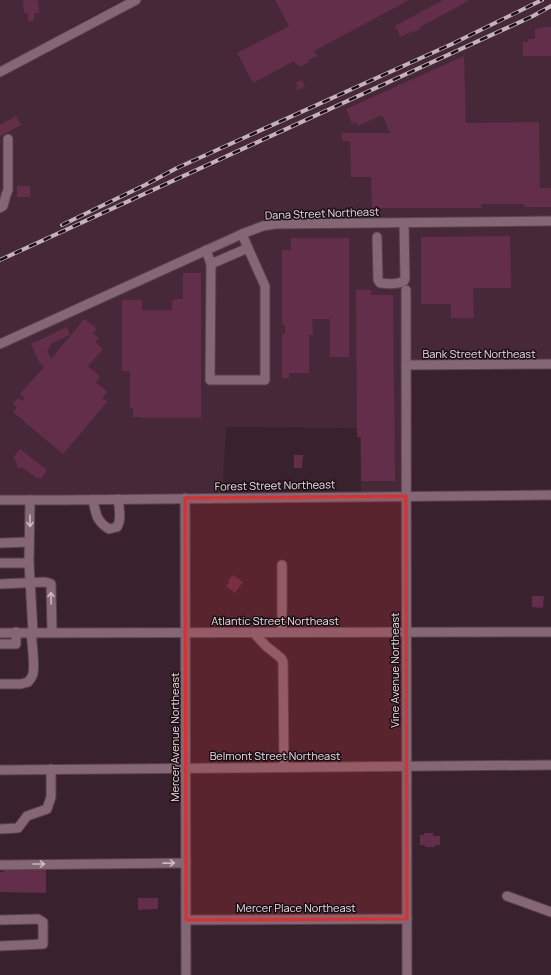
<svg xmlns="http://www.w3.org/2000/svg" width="551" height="975" font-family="Manrope,sans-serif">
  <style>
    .built { fill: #472838 }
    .building { fill: #622e4a }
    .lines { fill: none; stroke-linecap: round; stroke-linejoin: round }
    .minor-casing { stroke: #56414c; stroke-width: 11 }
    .minor { stroke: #846674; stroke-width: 9 }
    .rail-casing { stroke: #c5b2bb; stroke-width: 4 }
    .rail { stroke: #1a0f14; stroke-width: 2.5; stroke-dasharray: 8; stroke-linecap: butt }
    .oneway { stroke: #ceb9c2 }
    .marked { fill: #d73131; fill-opacity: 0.2; stroke: #d73131; stroke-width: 3; stroke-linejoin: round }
    .labels { text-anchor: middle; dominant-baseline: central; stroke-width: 3; stroke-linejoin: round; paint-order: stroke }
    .street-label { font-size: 11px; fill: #eedce4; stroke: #1a0f14 }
  </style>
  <rect width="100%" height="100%" fill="#3a212e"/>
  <g class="built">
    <polygon points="0,0 122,0 0,66"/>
    <polygon points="136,0 551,0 551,364 406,365 406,496 361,496 360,428 226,427 222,498 0,500 0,72"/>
  </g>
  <g class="building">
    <polygon points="23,0 38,0 39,13 34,13 34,21 28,21 28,13 24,13"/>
    <polygon points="275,0 409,0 314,51 317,56 308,60 309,62 300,67 298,64 296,65 294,61 253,83 237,53 289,26"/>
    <polygon points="443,0 470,0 420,27 421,29 414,32 413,31 401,37 395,26"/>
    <polygon points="544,27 551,27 551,56 523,56 523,42 528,42 528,39 535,39 535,29"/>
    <polygon points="464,56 466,123 539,122 540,188 551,188 551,207 524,207 524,204 481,204 482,208 372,208 371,177 351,177 350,141 342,141 342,133 390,133 382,115 358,126 356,122 352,124 346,109"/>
    <polygon points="302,80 305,86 298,90 296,87 298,87 296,83"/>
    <polygon points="16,116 21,125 0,136 0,125"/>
    <rect x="17" y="186" width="13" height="11"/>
    <polygon points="510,236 511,288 473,288 474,318 451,318 451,304 421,304 421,237"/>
    <polygon points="291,238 349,238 349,357 330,357 330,319 312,319 313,335 309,335 309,373 289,373 289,378 282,378 282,334 285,334 285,325 282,325 282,250 291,250"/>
    <polygon points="183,273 201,273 201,418 141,418 141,417 133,417 133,408 130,408 130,371 122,371 122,300 142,300 142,310 172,310 172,300 175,300 175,299 183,299"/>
    <polygon points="356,290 371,290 371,295 393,295 395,481 361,481 361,437 357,437"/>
    <polygon points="84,319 97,329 93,333 99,338 95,342 103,349 88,366 100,377 96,382 107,392 102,398 107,402 63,454 13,412 17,407 13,404 18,398 22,401 25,398 20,394 44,367 39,362 31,344 67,327 70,335 50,344 51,347 47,349 51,359"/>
    <polygon points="20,449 47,470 41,479 38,477 37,478 21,467 20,469 16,466 18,464 15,462 16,460 13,458"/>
    <polygon points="294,455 303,455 302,468 294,468"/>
    <polygon points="233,575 243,582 235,593 226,586 229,583 228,581"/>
    <polygon points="532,596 544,596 543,608 532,607"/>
    <polygon points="424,833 433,833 433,836 440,836 440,845 435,845 435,847 425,847 425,845 420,845 420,835 424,835"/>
    <polygon points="4,866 46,866 46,893 0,892 0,872 4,872"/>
    <polygon points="138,898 158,898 158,909 138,910"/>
  </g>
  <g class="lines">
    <g class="minor-casing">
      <g id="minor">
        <polyline points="0,72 136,0"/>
        <polyline points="0,208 3,206 6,195 8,190 8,139"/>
        <path d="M 377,237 L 378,280 L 380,283 C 387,284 398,284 404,281 L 405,279 L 404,223"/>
        <polyline points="206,250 211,264 248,248 242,234"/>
        <polyline points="211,264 210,380 265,380 265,286 248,248"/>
        <polyline points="406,290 407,975"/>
        <polyline points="0,344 242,234 263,226 275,224 551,221"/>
        <polyline points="406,365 551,364"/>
        <polyline points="185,498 186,975"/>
        <polyline points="0,500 64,500 551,495"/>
        <polyline points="30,500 29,563 33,632"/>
        <path d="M 93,500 C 96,514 96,521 109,529 L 117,527 C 122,519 119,508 118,499"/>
        <polyline points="0,543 29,542"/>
        <polyline points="0,563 29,563"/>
        <polyline points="282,565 282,632"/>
        <polyline points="0,584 45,582 49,583 51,584 52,632"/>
        <polyline points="0,633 551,632"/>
        <polyline points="254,633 266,646 281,658 283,662 284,767"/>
        <polyline points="0,644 16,644 16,632"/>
        <path d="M 0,684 L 21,684 L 28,682 C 30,680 32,677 33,674 C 35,665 32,643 31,632"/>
        <polyline points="0,770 551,765"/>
        <polyline points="0,829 18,828 27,816 47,809 51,797 51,769"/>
        <polyline points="0,865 186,863"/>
        <polyline points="507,896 551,912"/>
        <polyline points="0,920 38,919 43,922 43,944 0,946"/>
        <polyline points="186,920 407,919"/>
      </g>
    </g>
    <use href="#minor" class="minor"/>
    <g class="rail-casing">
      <g id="rail">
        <polyline points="62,225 145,185 177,168 452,44 542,0"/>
        <polyline points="0,260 533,16 551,6"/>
      </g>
    </g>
    <use href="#rail" class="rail"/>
  </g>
  <defs><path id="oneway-shaft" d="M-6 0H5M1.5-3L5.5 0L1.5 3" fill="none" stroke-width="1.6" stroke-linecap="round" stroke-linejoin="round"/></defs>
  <g class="oneway">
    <use href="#oneway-shaft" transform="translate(30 521) rotate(90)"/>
    <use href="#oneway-shaft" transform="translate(51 598) rotate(-91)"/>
    <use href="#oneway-shaft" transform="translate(169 863) rotate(-1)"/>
    <use href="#oneway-shaft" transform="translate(39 864)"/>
  </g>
  <path class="marked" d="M 406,496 L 407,919 L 186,920 L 185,498 Z"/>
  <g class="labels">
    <g class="street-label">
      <text transform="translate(322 213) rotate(-2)">Dana Street Northeast</text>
      <text x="479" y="353">Bank Street Northeast</text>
      <text transform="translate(275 485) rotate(-1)">Forest Street Northeast</text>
      <text x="275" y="620">Atlantic Street Northeast</text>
      <text transform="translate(394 670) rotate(-90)">Vine Avenue Northeast</text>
      <text transform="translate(174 737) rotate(-90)">Mercer Avenue Northeast</text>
      <text x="275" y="755">Belmont Street Northeast</text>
      <text x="296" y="907">Mercer Place Northeast</text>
    </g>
  </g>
</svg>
